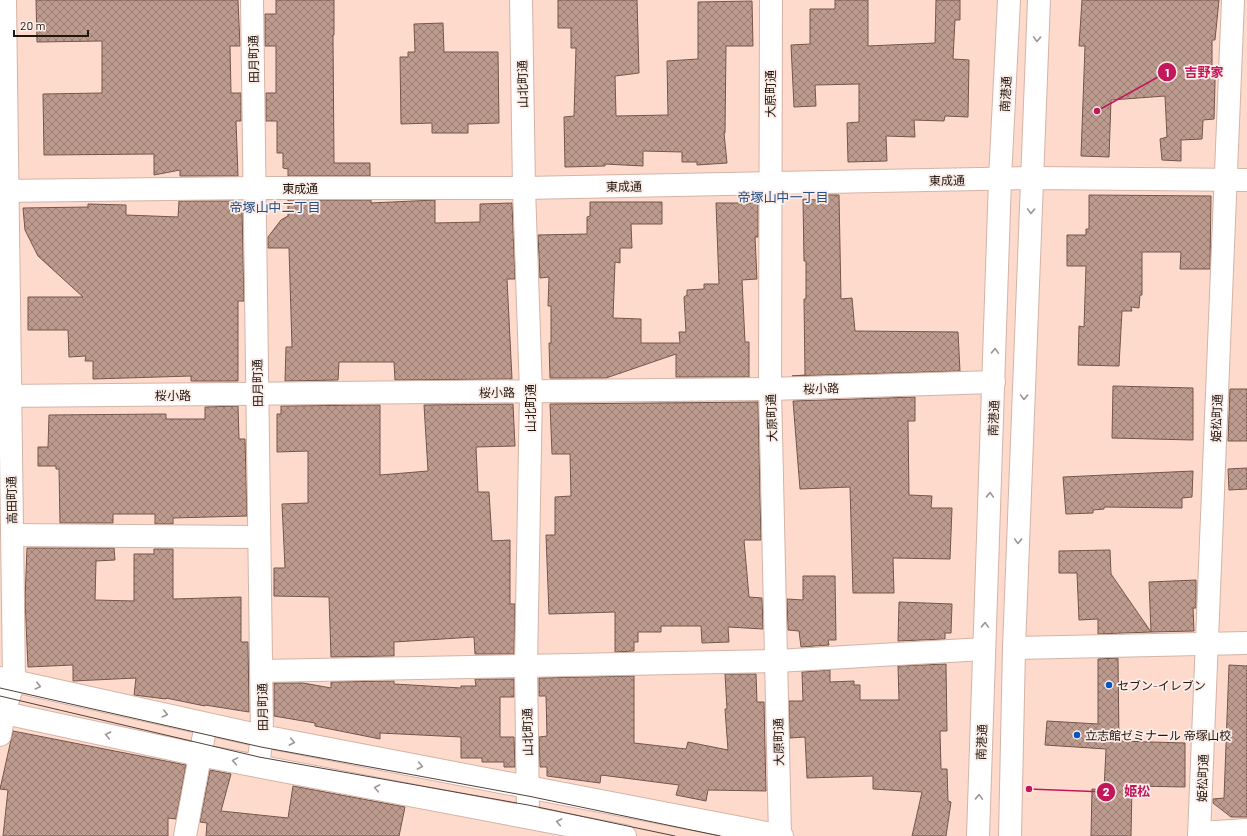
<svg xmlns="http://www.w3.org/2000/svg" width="1247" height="836" font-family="Barlow,'Noto Sans JP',sans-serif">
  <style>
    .building { fill: url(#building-cross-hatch); stroke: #75564b }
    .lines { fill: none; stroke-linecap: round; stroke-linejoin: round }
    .minor-casing { stroke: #d5b3a6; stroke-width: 24 }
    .major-casing { stroke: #d5b3a6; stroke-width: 24 }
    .minor { stroke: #fff; stroke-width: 22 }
    .major { stroke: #fff; stroke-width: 22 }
    .tram { stroke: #514039; stroke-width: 1 }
    .oneway { stroke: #9c9694 }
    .poi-dot { fill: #0156bf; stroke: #fbede7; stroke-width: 1.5 }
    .labels { text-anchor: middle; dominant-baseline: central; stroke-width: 3.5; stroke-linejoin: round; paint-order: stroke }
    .street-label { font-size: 12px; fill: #221611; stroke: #fbede7 }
    .poi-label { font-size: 12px; fill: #221611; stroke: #fbede7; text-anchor: start }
    .neighbourhood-label { font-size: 13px; fill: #2a4e85; stroke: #fbede7 }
    .leader { fill: none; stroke: #c2185b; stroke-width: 1.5 }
    .callout-dot { fill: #c2185b; stroke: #fbede7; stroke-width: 1.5 }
    .mark-label { font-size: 12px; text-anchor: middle; font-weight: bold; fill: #fff }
    .callout-label { font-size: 13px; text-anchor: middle; font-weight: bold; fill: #c2185b; stroke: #fbede7; stroke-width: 3.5; stroke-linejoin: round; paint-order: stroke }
  </style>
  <defs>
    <pattern id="building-cross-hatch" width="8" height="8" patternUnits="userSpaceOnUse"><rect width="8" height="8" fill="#bd9b8f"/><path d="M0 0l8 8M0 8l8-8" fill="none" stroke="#997d73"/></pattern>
  </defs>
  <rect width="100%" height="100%" fill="#fedacd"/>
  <g class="building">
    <polygon points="36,0 238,0 240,46 230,46 231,93 241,93 241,121 236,121 238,176 180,176 180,170 154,175 154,154 44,155 43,94 102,93 102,41 37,42"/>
    <polygon points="276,0 334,0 334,35 333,35 334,163 370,163 370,176 288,176 288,169 283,168 283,153 277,153 277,121 266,121 266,93 276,93 276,46 265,46 265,14 276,14"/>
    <polygon points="558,0 637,0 639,73 615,76 616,116 668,115 667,61 698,59 698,2 752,1 753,46 726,46 725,133 724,133 727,163 697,165 697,162 682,162 682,152 643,151 643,166 605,164 605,166 565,167 564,117 574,116 576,48 571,48 571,28 558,28"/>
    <polygon points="835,0 868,0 868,46 935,43 936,0 960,0 960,20 955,20 953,59 969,60 968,117 945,116 944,121 914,120 915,137 886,136 887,161 848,162 847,123 859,122 859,84 815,85 816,106 794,107 791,45 810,44 810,9 835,9"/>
    <polygon points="1082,0 1219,0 1215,40 1212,40 1212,78 1215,78 1215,83 1214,119 1203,120 1202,139 1181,140 1181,161 1162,160 1160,139 1167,137 1165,96 1111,100 1109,157 1081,156 1085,46 1079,46"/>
    <polygon points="443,23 444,52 498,52 499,123 468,124 468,133 432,133 432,123 401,124 400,57 408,57 408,52 415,52 414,24"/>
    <polygon points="817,195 839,195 841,299 852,298 855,331 958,332 960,371 792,376 805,375 804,299 806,299 806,261 804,261 803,199 817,200"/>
    <polygon points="1089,195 1211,196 1210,269 1180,269 1181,252 1142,252 1142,295 1140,295 1139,308 1131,307 1132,311 1122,311 1119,366 1078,365 1079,326 1084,327 1086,266 1067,266 1067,235 1086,235 1086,229 1089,229"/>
    <polygon points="288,200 371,200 371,203 435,200 435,223 480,222 480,204 512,203 515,279 507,279 512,379 395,380 394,362 339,362 338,380 285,381 286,347 292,347 289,248 268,248 268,237 281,220 288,216"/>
    <polygon points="179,201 238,201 239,208 242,208 244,301 238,301 238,381 191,381 191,376 93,379 93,361 85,361 86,356 69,357 68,330 28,330 28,297 83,297 38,256 25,230 23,208 88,207 88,204 126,205 126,215 178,217"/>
    <polygon points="590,202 662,202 662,224 631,224 632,248 620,248 620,263 615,262 613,318 641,319 641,343 680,343 679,332 686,332 684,297 687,295 687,290 704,289 704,284 719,284 716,203 758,203 758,237 755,237 757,279 742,280 745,342 749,342 749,377 676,377 676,354 606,378 550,378 549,343 551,343 551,306 548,306 549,277 540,278 538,235 587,234 587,217 590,216"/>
    <polygon points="1113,386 1193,388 1193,440 1112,438"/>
    <polygon points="1230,389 1247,389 1247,441 1228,441"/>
    <polygon points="915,397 915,421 908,421 909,495 932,496 931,508 952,508 950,559 893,558 894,593 853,593 850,487 800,489 793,401"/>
    <polygon points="758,402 761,540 744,540 749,597 762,598 763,629 728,627 729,642 702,643 701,626 661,626 661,632 638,632 638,642 634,642 634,651 615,652 615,612 549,614 546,535 555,535 555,497 571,496 570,454 552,454 550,404"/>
    <polygon points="513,404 515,446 476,447 478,492 489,492 492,541 510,540 510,604 515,604 514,654 475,654 474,637 394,642 394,656 331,657 329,597 274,596 274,568 285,568 282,504 308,503 308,451 277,452 277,414 281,414 281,406 380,405 380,475 428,471 424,405"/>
    <polygon points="238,406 239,439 245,439 247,516 173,518 173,524 155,524 155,514 113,514 113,523 60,523 59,469 56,469 56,466 38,466 38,447 48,447 49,415 166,414 166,419 205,419 205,407"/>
    <polygon points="1247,468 1247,489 1229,490 1228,469"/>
    <polygon points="1193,471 1192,497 1182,498 1182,508 1104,507 1104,509 1093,510 1093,513 1066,514 1063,477"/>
    <polygon points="27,548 114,548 115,560 96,561 95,600 134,601 134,554 154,554 154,549 173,549 173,599 241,597 241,642 248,642 249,712 205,705 205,706 166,698 166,699 134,695 136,678 73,681 73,665 28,667 25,600"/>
    <polygon points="1110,550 1111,574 1151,632 1098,634 1098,619 1079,620 1077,573 1059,573 1059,551"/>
    <polygon points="803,576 835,576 836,640 828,640 829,645 801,647 799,631 788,630 787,599 803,600"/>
    <polygon points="1196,580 1196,608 1193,608 1194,631 1151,632 1149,582"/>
    <polygon points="899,602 952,604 951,633 945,633 945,639 898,641"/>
    <polygon points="1118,658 1119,741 1185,743 1185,787 1132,786 1131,836 1091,836 1092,789 1104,790 1106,749 1045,745 1047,721 1098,724 1098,659"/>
    <polygon points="946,664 947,731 940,731 941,769 947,769 948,801 951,802 946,836 912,836 922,792 873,789 873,776 807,778 805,737 790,738 789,701 803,701 802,672 830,670 830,682 854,681 854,685 860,685 860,700 899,700 898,666"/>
    <polygon points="1229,665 1247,666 1247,817 1231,817 1213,803 1213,799 1224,798"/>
    <polygon points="725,674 756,674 757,702 764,702 766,791 708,790 706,801 676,795 679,785 601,775 600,783 547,776 547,767 540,767 539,737 547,736 546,696 539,696 539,678 634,676 634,743 686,749 688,742 728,750 725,709 727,709"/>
    <polygon points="475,679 514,679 514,697 500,697 500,737 514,737 515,767 504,767 504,762 482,762 482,758 461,758 461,737 380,733 380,739 315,726 315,723 274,716 274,683 303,683 331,688 331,682 394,681 394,684 461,688 461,686 476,686"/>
    <polygon points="13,731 186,765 176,819 168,818 168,836 3,836 8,790 0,789"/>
    <polygon points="210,770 231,774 221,811 288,818 293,786 405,807 399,836 206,836 207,823 200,822"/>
  </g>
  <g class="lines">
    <g class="minor-casing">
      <g id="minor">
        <polyline points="252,0 262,736 258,766"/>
        <polyline points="521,0 524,188 531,392 526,666 528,816"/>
        <polyline points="771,0 770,389 780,836"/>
        <polyline points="0,191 254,188 524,188 1033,178 1247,180"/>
        <polyline points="0,396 770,389 994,382"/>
        <polyline points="12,535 259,537"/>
        <polyline points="1014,648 1247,643"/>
        <polyline points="261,671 777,661 984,649"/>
        <polyline points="0,678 262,736 782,836"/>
        <polyline points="0,712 199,755 625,836"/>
        <polyline points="0,735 4,713 14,680 5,0"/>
        <polyline points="1200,833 1247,830"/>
        <polyline points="185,836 206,724"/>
        <polyline points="1199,836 1233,0"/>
      </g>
    </g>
    <g class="major-casing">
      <g id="major">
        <polyline points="978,836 1000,179 1009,0"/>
        <polyline points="1010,836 1014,648 1039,0"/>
      </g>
    </g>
    <use href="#minor" class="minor"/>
    <use href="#major" class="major"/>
    <g class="tram">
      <polyline points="0,688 261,747 528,796 720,836"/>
      <polyline points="0,696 259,757 528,805 675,836"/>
    </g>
  </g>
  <defs><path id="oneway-chevron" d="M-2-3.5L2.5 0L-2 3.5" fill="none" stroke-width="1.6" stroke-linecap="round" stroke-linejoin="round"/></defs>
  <g class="oneway">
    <use href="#oneway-chevron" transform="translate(1037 39) rotate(92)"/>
    <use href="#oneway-chevron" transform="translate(1031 211) rotate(92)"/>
    <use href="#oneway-chevron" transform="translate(995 351) rotate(-88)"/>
    <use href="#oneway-chevron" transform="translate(1024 397) rotate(92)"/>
    <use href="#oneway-chevron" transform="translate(990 495) rotate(-88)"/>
    <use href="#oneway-chevron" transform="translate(1018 541) rotate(92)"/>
    <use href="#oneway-chevron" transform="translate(985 625) rotate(-88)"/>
    <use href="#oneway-chevron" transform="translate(38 686) rotate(13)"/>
    <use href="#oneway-chevron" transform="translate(165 714) rotate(13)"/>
    <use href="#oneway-chevron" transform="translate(108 735) rotate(-168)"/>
    <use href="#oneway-chevron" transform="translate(292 742) rotate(11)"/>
    <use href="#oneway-chevron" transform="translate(235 761) rotate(-170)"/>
    <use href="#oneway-chevron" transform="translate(420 766) rotate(11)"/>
    <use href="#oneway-chevron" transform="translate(377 788) rotate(-169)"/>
    <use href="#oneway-chevron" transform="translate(979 797) rotate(-88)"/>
    <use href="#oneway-chevron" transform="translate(559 822) rotate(-169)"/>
  </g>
  <g class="poi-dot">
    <circle cx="1109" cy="685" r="4"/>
    <circle cx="1077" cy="735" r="4"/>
  </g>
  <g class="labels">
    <g class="street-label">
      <text transform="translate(253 59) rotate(-91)">田月町通</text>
      <text transform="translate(522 84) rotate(-91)">山北町通</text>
      <text transform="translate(770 94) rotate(-90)">大原町通</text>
      <text transform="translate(1005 94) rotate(-87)">南港通</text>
      <text transform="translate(947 180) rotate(-1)">東成通</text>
      <text transform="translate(624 186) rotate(-1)">東成通</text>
      <text x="300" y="188">東成通</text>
      <text transform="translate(257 383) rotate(-91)">田月町通</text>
      <text transform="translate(821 388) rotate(-2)">桜小路</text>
      <text transform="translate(497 392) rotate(-1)">桜小路</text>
      <text x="173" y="395">桜小路</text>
      <text transform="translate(530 408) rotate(-90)">山北町通</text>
      <text transform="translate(771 418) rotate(-92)">大原町通</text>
      <text transform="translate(993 418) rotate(-88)">南港通</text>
      <text transform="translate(1216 418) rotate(-88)">姫松町通</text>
      <text transform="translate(11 500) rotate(-91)">高田町通</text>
      <text transform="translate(262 707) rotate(-91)">田月町通</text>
      <text transform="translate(527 732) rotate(-91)">山北町通</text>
      <text transform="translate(778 742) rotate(-91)">大原町通</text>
      <text transform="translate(981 742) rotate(-88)">南港通</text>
      <text transform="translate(1202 778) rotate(-88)">姫松町通</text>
    </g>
    <g class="poi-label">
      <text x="1117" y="685">セブン-イレブン</text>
      <text x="1085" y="735">立志館ゼミナール 帝塚山校</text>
    </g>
    <g class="neighbourhood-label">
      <text x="783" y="197">帝塚山中一丁目</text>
      <text x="275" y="207">帝塚山中二丁目</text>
    </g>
  </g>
  <path class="leader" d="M1097 111L1167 72M1029 789L1106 792"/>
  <g class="callout-dot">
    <circle cx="1097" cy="111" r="4"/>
    <circle cx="1029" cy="789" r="4"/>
    <circle cx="1167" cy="72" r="10"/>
    <circle cx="1106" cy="792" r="10"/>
  </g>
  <g class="mark-label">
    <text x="1167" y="77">1</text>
    <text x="1106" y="796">2</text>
  </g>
  <g class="callout-label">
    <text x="1204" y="77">吉野家</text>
    <text x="1137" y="796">姫松</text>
  </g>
  <path d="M14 30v6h74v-6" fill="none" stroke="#221611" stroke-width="2"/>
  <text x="20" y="30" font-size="12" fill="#221611" stroke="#fbede7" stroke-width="3" paint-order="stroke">20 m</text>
</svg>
